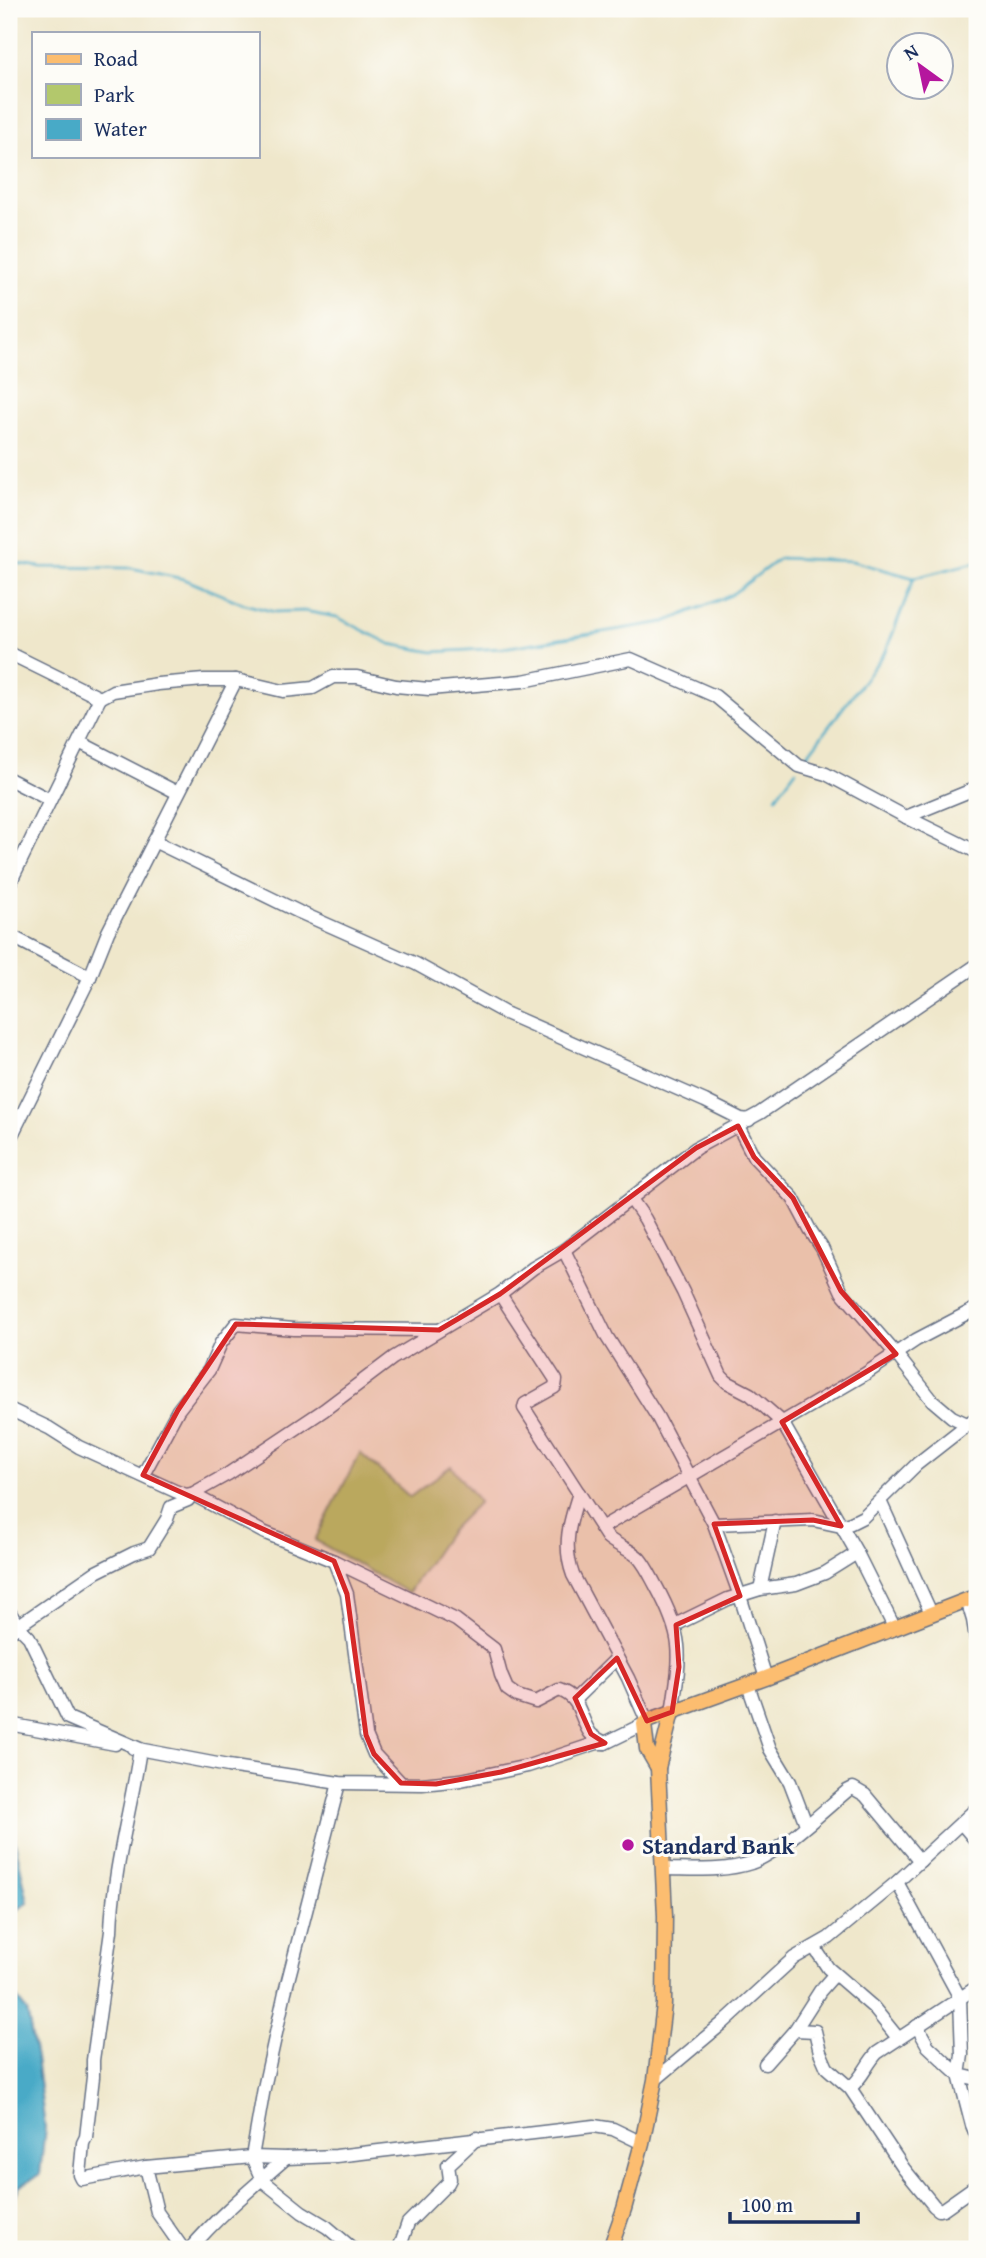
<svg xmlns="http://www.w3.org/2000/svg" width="986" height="2258" font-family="'Gentium Book Plus',serif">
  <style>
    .green { fill: #b3c86c; stroke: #677c65; stroke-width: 2 }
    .water { fill: #48aac7; stroke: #326c92; stroke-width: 2 }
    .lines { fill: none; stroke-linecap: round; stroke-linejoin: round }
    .stream { stroke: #48aac7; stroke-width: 2.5 }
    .minor-casing { stroke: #656f84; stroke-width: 15 }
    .major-casing { stroke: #656f84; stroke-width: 17 }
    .minor { stroke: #fff; stroke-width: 12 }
    .major { stroke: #fcbd6f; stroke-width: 14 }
    .marked { fill: #d62828; fill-opacity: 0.2; stroke: #d62828; stroke-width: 5; stroke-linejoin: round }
    .poi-dot { fill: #b5179e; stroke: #fdfcf7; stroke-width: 2.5 }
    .labels { text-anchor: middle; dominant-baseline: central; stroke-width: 6; stroke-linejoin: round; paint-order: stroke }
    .poi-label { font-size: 23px; font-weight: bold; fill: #1b2f5e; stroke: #fdfcf7; text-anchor: start }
  </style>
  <rect width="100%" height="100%" fill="#fdfcf7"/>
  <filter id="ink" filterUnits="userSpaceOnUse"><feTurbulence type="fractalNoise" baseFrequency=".0143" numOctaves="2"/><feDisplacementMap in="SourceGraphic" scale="14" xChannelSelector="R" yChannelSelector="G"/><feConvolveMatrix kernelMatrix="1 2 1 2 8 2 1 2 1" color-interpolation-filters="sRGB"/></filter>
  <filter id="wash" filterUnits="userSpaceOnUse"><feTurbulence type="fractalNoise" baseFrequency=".00686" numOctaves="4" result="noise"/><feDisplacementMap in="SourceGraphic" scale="28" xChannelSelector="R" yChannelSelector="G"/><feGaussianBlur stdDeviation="1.57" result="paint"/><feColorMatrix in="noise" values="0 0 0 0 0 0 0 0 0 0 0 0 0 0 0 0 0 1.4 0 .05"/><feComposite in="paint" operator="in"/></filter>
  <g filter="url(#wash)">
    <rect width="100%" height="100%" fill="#efe7cb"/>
    <polygon class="green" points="360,1453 410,1497 451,1466 479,1502 450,1531 408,1593 315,1540"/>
    <g class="water">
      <polygon points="9,1830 14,1837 28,1902 9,1916"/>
      <polygon points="9,1988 27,2011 36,2058 45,2127 40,2174 19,2187 9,2209"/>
    </g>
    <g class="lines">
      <g class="stream">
        <polyline points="9,562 40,567 131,568 184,579 244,604 275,612 304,611 337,617 390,644 433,652 503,648 665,622 731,595 780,558 852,561 914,578 977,562"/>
        <polyline points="802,762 886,651 914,578"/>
        <polyline points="776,797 796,770"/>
      </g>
    </g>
  </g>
  <g filter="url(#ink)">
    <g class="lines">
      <g class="minor-casing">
        <g id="minor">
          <polyline points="9,653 100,698 9,885"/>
          <polyline points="100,698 113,691 158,684 204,680 236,680 283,691 313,688 333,677 357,677 396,686 429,689 523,681 631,659 715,696 799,766 826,774 906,817 977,852"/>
          <polyline points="79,742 178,793"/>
          <polyline points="9,779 50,800"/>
          <polyline points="906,817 977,788"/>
          <polyline points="154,841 299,912 416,964 505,1013 705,1101 741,1119 749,1120"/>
          <polyline points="9,935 90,977"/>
          <polyline points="738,1126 754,1157 793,1198 810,1230 822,1248 842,1292 896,1354 932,1400 952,1417 967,1424"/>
          <polyline points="9,1141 90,977 108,932 236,680"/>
          <polyline points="631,1199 645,1219 683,1292 721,1376 727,1382 750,1394 782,1422 857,1553 894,1627"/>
          <polyline points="564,1250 607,1337 658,1418 714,1524 740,1596 766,1678"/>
          <path d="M 500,1294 L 556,1380 L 555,1387 L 525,1404 L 524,1408 L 607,1537 C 617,1546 630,1549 639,1558 C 646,1566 651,1577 656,1586 C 685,1639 681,1655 672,1712"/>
          <path d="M 9,1409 L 49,1428 L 79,1447 L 175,1491 L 186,1495 L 192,1494 L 263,1532 L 334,1561 L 456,1620 L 494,1649 L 501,1675 L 507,1689 L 517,1696 L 536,1702 L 559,1690 C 581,1697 579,1717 590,1733 C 593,1737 600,1740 605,1743"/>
          <polyline points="143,1475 178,1410 209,1370 221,1343 236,1324 294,1329 439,1330"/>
          <path d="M 579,1493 C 570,1521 562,1545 573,1575 L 628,1678 L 647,1721"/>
          <polyline points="880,1501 931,1613"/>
          <polyline points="714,1524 813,1520 841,1526 851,1523 863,1517 917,1464 977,1417"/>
          <polyline points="601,1528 865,1374 916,1340 977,1308"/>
          <polyline points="334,1561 347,1594 366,1735 374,1754 401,1783"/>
          <polyline points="760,1589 775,1521"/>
          <polyline points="967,1600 973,1620 977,1644"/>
          <path d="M 9,1611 L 18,1626 L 29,1637 L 68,1718 L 140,1749 C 131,1810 113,1869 111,1931 L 93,2060 L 93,2077 L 86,2137 L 83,2143 L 80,2175 L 82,2179 L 146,2167 L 252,2157 L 286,2158 L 336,2156 L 594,2126 L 613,2129 L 642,2143"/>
          <polyline points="675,1625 728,1599 760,1589 796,1584 825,1573 857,1553"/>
          <polyline points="9,1632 96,1572 134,1553 149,1548 167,1519 171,1507 188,1500 192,1494 228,1474 324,1410 393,1358 500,1294 533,1268 564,1250 696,1148 760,1113 977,965"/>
          <polyline points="748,1685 770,1749 790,1782 806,1824"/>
          <polyline points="574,1700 617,1658"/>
          <polyline points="9,1724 115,1744"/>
          <polyline points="133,1748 228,1766 339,1783 422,1784 461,1780 528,1766 597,1743 605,1743 644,1724"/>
          <polyline points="339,1783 285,1992 264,2088 252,2157 262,2180 302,2212 327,2227 353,2249"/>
          <polyline points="961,1823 977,1842"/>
          <path d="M 664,1869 C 692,1869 724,1872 751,1863 C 780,1852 822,1812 847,1791 L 853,1788 L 865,1795 L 920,1861"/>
          <polyline points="897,1882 960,1998 962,2055 959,2075 977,2079"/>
          <polyline points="814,1947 828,1968 873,2007 898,2038"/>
          <polyline points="917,2026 928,2046 959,2075 972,2125 977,2137"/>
          <polyline points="795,2030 815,2031 820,2052 827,2068 850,2088 904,2169 934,2206 939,2210 943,2209 977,2185"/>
          <polyline points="765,2064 795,2030 820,1991 834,1975"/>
          <polyline points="655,2080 723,2023 794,1958 829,1938 897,1882 977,1808"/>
          <path d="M 850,2088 C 863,2077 866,2065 877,2053 L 977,1987"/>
          <polyline points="146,2167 157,2212 183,2249"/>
          <path d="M 190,2249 C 219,2215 253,2187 286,2158"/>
          <polyline points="399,2249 408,2223 448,2183 450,2179 448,2165 477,2138"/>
        </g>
      </g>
      <g class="major-casing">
        <g id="major">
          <polyline points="658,1768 647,1749 644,1724 647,1721 766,1678 977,1596"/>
          <polyline points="610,2249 624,2209 642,2143 655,2080 664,2004 665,1916 658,1768 672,1712"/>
        </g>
      </g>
      <use href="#minor" class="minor"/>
      <use href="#major" class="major"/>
    </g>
  </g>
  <path class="marked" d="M 738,1126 L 754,1157 L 793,1198 L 841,1291 L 896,1354 L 782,1422 L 841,1526 L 813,1520 L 714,1524 L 740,1596 L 676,1625 L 679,1667 L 672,1712 L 647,1721 L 617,1658 L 575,1698 L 591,1734 L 605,1743 L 501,1772 L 436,1784 L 401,1783 L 374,1754 L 366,1735 L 347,1594 L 334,1561 L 143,1475 L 178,1410 L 236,1324 L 439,1330 L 500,1294 L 696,1148 Z"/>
  <circle class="poi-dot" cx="628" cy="1845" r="7"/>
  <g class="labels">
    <g class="poi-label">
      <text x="642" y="1845">Standard Bank</text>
    </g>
  </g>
  <rect width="986" height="2258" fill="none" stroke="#fdfcf7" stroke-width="35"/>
  <rect x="32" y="32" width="228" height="126" fill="#fdfcf7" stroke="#a3aaba" stroke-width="2"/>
  <rect x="46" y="54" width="35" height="10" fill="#fcbd6f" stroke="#a3aaba" stroke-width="2"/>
  <text x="94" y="66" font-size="21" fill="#1b2f5e">Road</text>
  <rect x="46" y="84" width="35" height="21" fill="#b3c86c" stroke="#a3aaba" stroke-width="2"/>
  <text x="94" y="102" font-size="21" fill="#1b2f5e">Park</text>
  <rect x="46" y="119" width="35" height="21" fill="#48aac7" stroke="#a3aaba" stroke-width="2"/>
  <text x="94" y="136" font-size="21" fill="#1b2f5e">Water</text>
  <g transform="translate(920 66) rotate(327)"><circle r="33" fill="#fdfcf7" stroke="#a3aaba" stroke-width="2"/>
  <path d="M0-5L12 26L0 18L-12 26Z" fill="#b5179e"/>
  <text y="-10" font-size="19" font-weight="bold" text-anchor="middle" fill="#1b2f5e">N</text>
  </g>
  <path d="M730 2212v10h128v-10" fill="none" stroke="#1b2f5e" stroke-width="3.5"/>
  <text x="741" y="2212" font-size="21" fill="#1b2f5e" stroke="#fdfcf7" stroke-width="5" paint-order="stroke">100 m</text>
</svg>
